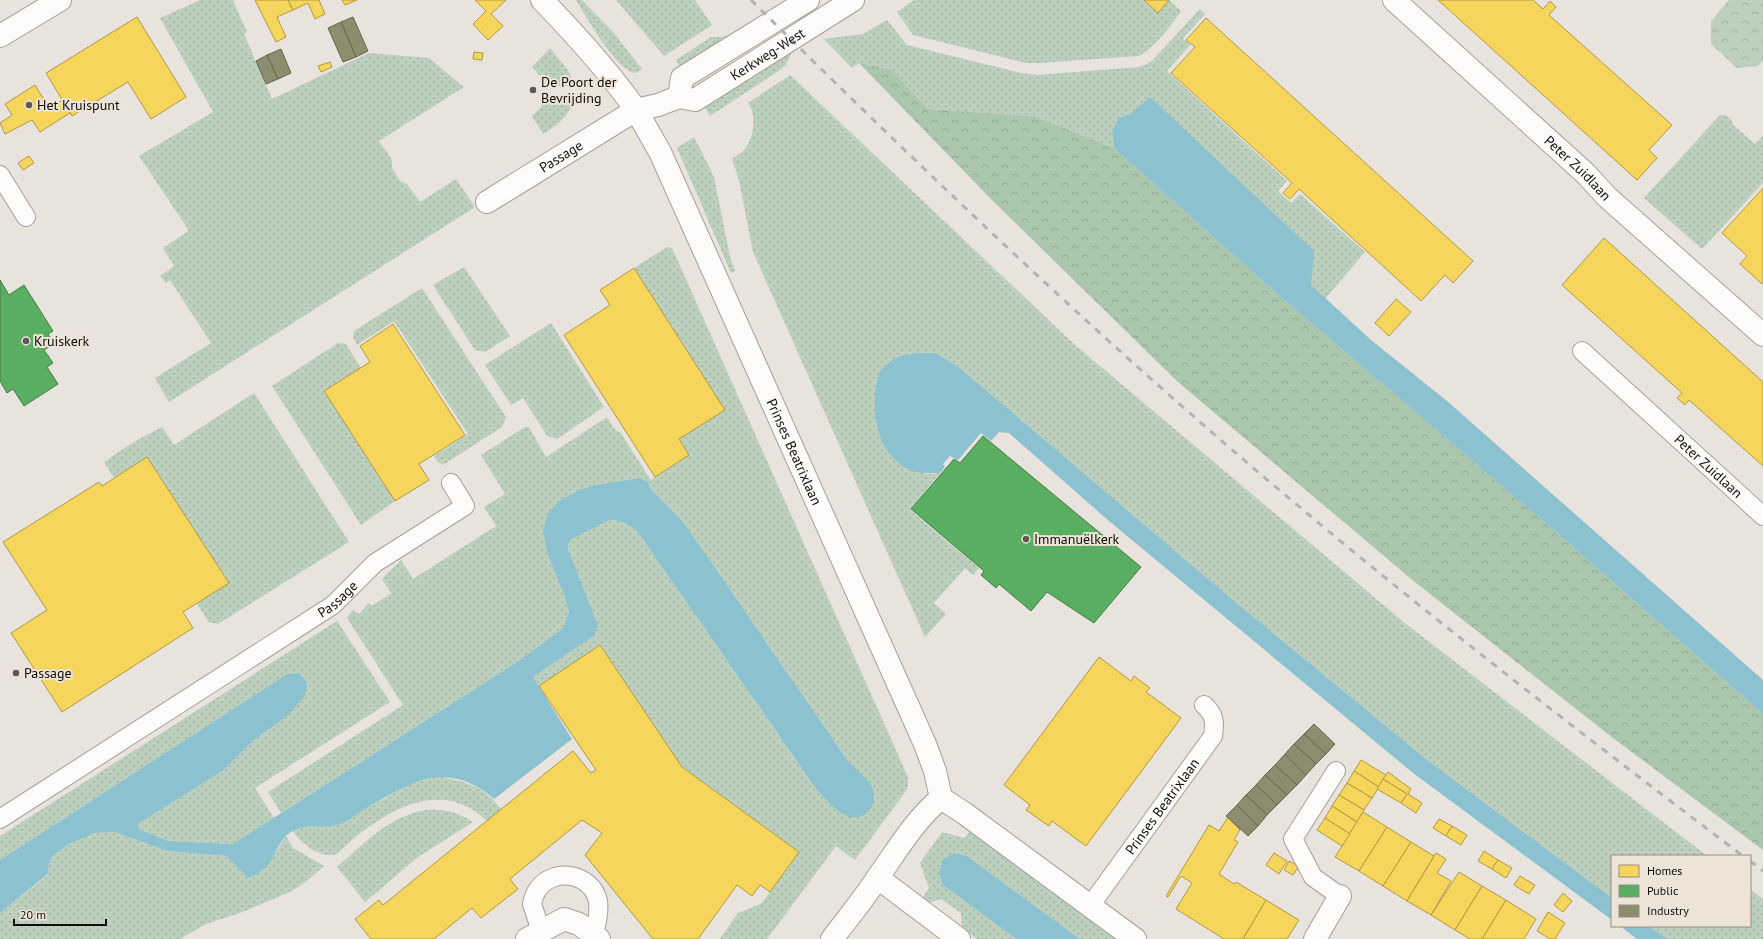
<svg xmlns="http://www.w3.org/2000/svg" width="1763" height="939" font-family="'PT Sans',sans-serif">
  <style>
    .grass { fill: url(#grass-dots) }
    .forest { fill: url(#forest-crowns) }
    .park { fill: url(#park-crowns) }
    .water { fill: #8cc1d0 }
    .homes { fill: #f6d55c; stroke: #b19943 }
    .public { fill: #5aae61; stroke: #447e47 }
    .industry { fill: #8c8c6e; stroke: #676650 }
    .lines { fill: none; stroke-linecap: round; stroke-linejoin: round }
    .lane-casing { stroke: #a4a09b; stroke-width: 20 }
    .street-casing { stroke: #a4a09b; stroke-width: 24 }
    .secondary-casing { stroke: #a4a09b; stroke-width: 24 }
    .lane { stroke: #fcfbfa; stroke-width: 18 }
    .street { stroke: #fcfbfa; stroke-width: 22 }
    .secondary { stroke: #fcfbfa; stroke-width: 22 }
    .rail { stroke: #b5b3b2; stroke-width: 3; stroke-dasharray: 7 7; stroke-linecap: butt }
    .poi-dot { fill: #5c5853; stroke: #ede4d7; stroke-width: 1.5 }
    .labels { text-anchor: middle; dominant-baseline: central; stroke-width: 4; stroke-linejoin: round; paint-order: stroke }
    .street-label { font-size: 14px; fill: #100d09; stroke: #ede4d7 }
    .poi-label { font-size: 14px; fill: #100d09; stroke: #ede4d7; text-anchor: start }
  </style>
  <defs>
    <pattern id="grass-dots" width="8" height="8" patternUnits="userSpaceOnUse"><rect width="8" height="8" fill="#bdcfbd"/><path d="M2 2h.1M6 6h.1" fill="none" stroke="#a1b1a1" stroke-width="1.8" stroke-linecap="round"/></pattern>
    <pattern id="forest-crowns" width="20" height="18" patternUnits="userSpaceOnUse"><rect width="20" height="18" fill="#aac6ad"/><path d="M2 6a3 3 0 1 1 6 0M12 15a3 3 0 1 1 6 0" fill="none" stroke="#91a994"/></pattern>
    <pattern id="park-crowns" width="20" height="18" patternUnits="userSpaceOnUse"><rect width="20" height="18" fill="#bdcfbd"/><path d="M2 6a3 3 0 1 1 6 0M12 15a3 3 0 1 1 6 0" fill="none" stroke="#a1b1a1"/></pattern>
  </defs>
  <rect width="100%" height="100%" fill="#e8e3dc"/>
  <g class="grass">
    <polygon points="200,0 233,0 247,32 244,34 272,99 369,53 429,58 464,87 379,141 392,160 392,168 400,181 407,184 420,202 456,179 475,207 169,402 155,378 211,343 170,280 166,283 160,276 174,266 163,248 187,232 188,229 139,156 213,112 160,18"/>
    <path d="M 576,0 L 582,0 L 613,32 L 642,69 L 636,73 C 617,72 586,16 576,0 Z"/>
    <polygon points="616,0 695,0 712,25 664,56"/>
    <path d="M 914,0 L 1144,0 L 1158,13 L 1169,0 L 1181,11 C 1172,25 1154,48 1139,56 L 1040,63 L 1026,63 L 913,35 L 897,12 Z"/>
    <polygon points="1200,9 1205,14 1183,38 1190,45 1167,71 1287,181 1278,191 1291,203 1300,194 1365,252 1325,299 1311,285 1150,97 1130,114 1119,118 1112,130 1114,148 1034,116 928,109 892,70 859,63 852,68 824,39 863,34 887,20 907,45 1021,73 1037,75 1138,67 1145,65 1153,60"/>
    <polygon points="739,33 682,70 676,60 711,37 721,37"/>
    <polygon points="550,48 568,70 575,86 546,86 540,76 532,67"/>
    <polygon points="793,49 786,65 780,70 710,116 704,106"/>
    <path d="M 790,75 L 1075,345 L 1406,624 L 1707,856 L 1612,856 L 1612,898 L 1426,759 L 1227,595 L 960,368 L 936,353 L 897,357 L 881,371 L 875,395 L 924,474 L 940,473 L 910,510 L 979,568 L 973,575 L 965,568 L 934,603 L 946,614 L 925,637 L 753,252 L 739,180 L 732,159 C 736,156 741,153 745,149 C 754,137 757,116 748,103 Z"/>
    <path d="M 545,96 L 574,100 C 568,117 558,125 543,134 L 532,116 L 541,107 Z"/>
    <polygon points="1720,115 1726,115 1733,122 1732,124 1755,144 1763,136 1763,183 1702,249 1644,198"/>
    <polygon points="694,137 714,177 730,257 735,271 731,273 677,148"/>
    <path d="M 667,247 L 672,248 L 908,777 L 908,786 L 906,791 L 855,860 L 836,846 L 767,939 L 720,939 L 738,913 L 762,903 L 799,852 L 682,767 L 600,645 L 539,686 L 533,677 L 594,636 L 568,549 L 568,544 L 572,539 L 610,520 C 621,519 628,525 637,531 L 817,790 C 829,802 839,816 856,818 L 875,799 L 873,788 L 847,760 L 650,488 L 648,482 L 640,478 L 596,485 L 579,490 L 559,501 L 564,594 L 569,612 L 563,628 L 517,662 L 281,813 L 268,792 L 403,705 L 347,618 L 353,610 L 359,614 L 369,603 L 372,606 L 391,593 L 382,579 L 401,560 L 413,579 L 496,526 L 484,507 L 505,494 L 481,455 L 525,427 L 529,427 L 546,457 L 607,417 L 616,431 L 620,432 L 651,480 L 689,455 L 679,439 L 724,410 L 634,268 Z"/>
    <polygon points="464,267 510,336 485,352 475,350 433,285"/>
    <polygon points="422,288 506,417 502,427 443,465 438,462 434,456 468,434 394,321 357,345 353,337 354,331"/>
    <polygon points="551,323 604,407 557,439 547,436 523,398 511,405 485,365"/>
    <polygon points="338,343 346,344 361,368 324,391 395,501 361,525 272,386"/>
    <polygon points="254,393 349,542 218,624 209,622 197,604 228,583 147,457 114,478 104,462 132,443 162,427 174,445"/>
    <polygon points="337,621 390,702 255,788 274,818 233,844 168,841 139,829 138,824 224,770 253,741 268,730 307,686 306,681 297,673 287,674 0,860 0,836"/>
    <path d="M 438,777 C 464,780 485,787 501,809 L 487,821 C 438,773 376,816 337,854 C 321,859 301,844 293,831 L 299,827 L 338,825 L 409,784 Z"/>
    <path d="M 426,810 C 444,809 458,812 473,822 L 418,857 L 365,902 L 337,867 C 363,844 391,815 426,810 Z"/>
    <polygon points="971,829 1122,939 1080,939 967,856 955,853 943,885 1016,939 977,939 962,928 961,913 941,899 928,903 922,899 929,888 920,863 942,832 965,838"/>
    <polygon points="115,832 167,851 226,856 248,878 267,866 286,836 293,848 324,866 304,883 290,892 240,913 206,924 180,939 0,939 0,913 49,874 48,866 53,856 69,844 95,833"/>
    <polygon points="1750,889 1763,899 1763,939 1667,939 1649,926 1750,926"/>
  </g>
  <polygon class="forest" points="859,63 892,70 928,109 1034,116 1114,148 1275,292 1563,538 1763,714 1763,850 1613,738 1416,583 1178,382 990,198"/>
  <polygon class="park" points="1729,0 1763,0 1763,60 1758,66 1737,68 1711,44 1711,21"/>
  <g class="water">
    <polygon points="1150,97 1314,251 1311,285 1371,340 1447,401 1763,680 1763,714 1563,538 1275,292 1114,148 1112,130 1119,118 1130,114"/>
    <path d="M 923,353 L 936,353 L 960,368 L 1227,595 L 1426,759 L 1612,898 L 1612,920 L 1413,773 L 1109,521 L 1009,433 L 999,432 L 991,441 L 981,433 L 958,460 L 950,456 L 943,464 L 945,467 L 940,473 C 929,473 917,474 907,469 C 896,463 883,448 880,436 C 874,418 872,390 880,372 C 883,367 891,361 896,358 C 903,354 915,354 923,353 Z"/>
    <path d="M 640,478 L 648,482 L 650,488 L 684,523 L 847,760 C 853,767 869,780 872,787 C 881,804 863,825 845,815 C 834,810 825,798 817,790 L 637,531 C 628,525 621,519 610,520 L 572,539 L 568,544 L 568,549 L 598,626 L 594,636 L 533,677 L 572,739 L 494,799 C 447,758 408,783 364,810 C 356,814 346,823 337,825 C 318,830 307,821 288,834 C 279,841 275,856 268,865 C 263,871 254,875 248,878 L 226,856 L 167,851 L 115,832 L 95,833 L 69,844 L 53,856 L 48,866 L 49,873 L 0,913 L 0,860 L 287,674 L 297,673 L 301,675 L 306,681 L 307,686 L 305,696 L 288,715 L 253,741 L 224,770 L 138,824 L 139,829 L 168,841 L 233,844 L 517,662 L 563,628 L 569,612 L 564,594 L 548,555 L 543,531 L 548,513 L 559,501 L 579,490 L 595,485 Z"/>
    <polygon points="955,853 967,856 1080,939 1016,939 943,885 939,873 943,859"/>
    <polygon points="1620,926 1649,926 1667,939 1637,939"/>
  </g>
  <g class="homes">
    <polygon points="255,0 288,0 293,10 277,17 286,37 276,42"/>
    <polygon points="288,0 319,0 325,14 315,19 308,3 293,10"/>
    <polygon points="342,0 357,0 345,5"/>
    <polygon points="475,0 506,0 491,14 503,26 488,40 473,24 486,11"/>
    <polygon points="1144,0 1169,0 1158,13"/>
    <polygon points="1438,0 1533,0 1543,9 1550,1 1556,7 1549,15 1672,125 1649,150 1657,158 1637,180"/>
    <polygon points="137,17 186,97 151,119 128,82 72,116 46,73"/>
    <polygon points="1206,18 1473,261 1453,283 1445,275 1421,301 1299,189 1290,199 1283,193 1292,183 1171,73 1195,47 1186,40"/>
    <polygon points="474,52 483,53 482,60 473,59"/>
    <polygon points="330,62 332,67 321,72 318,66"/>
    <polygon points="35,85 49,108 62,100 70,113 40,132 32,120 5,134 0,123 12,115 5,104"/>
    <polygon points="29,156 34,163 23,170 18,163"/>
    <polygon points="1763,188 1763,283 1762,284 1740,264 1747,256 1722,233"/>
    <polygon points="1604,238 1763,382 1763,466 1689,400 1685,405 1677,398 1682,393 1562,285"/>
    <polygon points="634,268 725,410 679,439 689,455 655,477 564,335 610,305 600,290"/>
    <polygon points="1396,299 1411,312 1389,336 1375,323"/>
    <polygon points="393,324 465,435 419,464 429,480 395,501 324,391 370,362 360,346"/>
    <polygon points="147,457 229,583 183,612 193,628 62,712 11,633 47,610 3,542 99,482 102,486"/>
    <polygon points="600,645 682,767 799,852 770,892 760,885 752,896 737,885 698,939 653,939 585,855 602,833 582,820 510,879 518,889 481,918 472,908 434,939 371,939 355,919 379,900 383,905 573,751 591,773 596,770 539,686"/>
    <polygon points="1099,657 1131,681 1134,676 1150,688 1146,692 1181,718 1086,846 1052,821 1049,826 1026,810 1030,805 1004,785"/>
    <polygon points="1361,760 1386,775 1379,787 1354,771"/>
    <polygon points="1354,771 1379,787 1372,798 1347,783"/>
    <polygon points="1388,772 1411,789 1408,794 1422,803 1416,813 1401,803 1407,794 1383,779"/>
    <polygon points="1383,779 1407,794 1401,803 1377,789"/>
    <polygon points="1347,783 1372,798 1364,810 1339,795"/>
    <polygon points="1339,795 1364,810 1357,822 1332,806"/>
    <polygon points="1332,806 1357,822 1350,834 1325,818"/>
    <polygon points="1363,812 1387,827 1359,871 1335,857"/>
    <polygon points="1228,817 1240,830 1234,840 1238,842 1219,874 1234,884 1236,882 1266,900 1243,939 1224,939 1176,909 1192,883 1181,876 1168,897 1166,896 1209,825 1219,831"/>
    <polygon points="1325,818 1350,834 1342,846 1317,830"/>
    <polygon points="1439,819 1452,826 1446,836 1433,828"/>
    <polygon points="1452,826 1467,835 1461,845 1446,836"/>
    <polygon points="1387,827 1411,842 1383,886 1359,871"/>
    <polygon points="1411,842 1434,856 1407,901 1383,886"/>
    <polygon points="1484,851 1498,860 1492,869 1478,861"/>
    <polygon points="1274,853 1287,861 1279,874 1266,865"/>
    <polygon points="1436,853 1446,859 1437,873 1451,881 1431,915 1407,901"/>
    <polygon points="1498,860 1512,868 1506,878 1492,869"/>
    <polygon points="1289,861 1299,866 1293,875 1284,870"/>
    <polygon points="1459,872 1482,886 1455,930 1431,915"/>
    <polygon points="1520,876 1535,885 1529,894 1514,885"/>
    <polygon points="1482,886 1506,900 1482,939 1470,939 1455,930"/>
    <polygon points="1563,893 1572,901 1563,912 1554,905"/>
    <polygon points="1266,900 1299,920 1287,939 1243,939"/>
    <polygon points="1506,900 1536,919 1524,939 1482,939"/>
    <polygon points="1548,912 1565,923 1555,939 1550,939 1537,931"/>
  </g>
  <g class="public">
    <polygon points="0,280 9,295 24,285 53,331 48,334 54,344 44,350 53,363 47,367 58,384 24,406 13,389 7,393 0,381"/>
    <polygon points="983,436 1141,567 1094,623 1047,592 1031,611 999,584 996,588 981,575 984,571 911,509 954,459 960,463"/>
  </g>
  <g class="industry">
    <polygon points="353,17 368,51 356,57 341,22"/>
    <polygon points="341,22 356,57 343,62 328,28"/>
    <polygon points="281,49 291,73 278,79 267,55"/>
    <polygon points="267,55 278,79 266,84 256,61"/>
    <polygon points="1314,724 1335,744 1326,754 1304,734"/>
    <polygon points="1304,734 1326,754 1316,764 1294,744"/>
    <polygon points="1294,744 1316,764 1306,775 1285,754"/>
    <polygon points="1285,754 1306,775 1297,785 1275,765"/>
    <polygon points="1275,765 1297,785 1287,795 1265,775"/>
    <polygon points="1265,775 1287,795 1277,805 1256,785"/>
    <polygon points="1256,785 1277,805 1267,815 1246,795"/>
    <polygon points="1246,795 1267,815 1258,826 1237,805"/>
    <polygon points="1237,805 1258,826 1248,836 1226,816"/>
  </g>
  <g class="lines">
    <g class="lane-casing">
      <g id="lane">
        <polyline points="0,175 26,217"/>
        <path id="s1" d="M 1582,351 L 1763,516"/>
        <polyline points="1336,771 1293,839 1313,877 1340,896"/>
        <path id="s2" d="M 0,819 L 333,605 L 375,563 L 465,506 L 451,483"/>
        <path id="s3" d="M 1090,906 L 1213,736 C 1215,722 1215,715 1204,705"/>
        <path d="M 541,931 L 532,904 C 533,899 535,893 538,889 C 555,866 592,874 598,901 C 600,913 596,924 594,935"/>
      </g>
    </g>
    <g class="street-casing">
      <g id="street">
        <path id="s4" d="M 1394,0 L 1586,174 L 1607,197 L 1763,335"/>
        <path id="s5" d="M 487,202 L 636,110 L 660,152 L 925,744 L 935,771 L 941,798 L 964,813 L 1135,939"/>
        <polyline points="878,878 959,939"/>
        <polyline points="527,939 564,919 579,924 599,939"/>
        <path d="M 832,939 C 847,919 864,899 878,877 C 898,849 914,821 941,798"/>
        <polyline points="1315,939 1340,896"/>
      </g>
    </g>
    <g class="secondary-casing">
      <g id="secondary">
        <path id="s6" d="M 542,0 C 575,34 609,71 636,110 L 658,105 L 679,97 L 695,100 L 853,0"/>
        <polyline points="0,36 60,0"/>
        <polyline points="679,97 682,78 808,0"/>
      </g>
    </g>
    <use href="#lane" class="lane"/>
    <use href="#street" class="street"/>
    <use href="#secondary" class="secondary"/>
    <g class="rail">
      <path d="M 751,0 C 909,156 1069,310 1237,454 C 1401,595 1571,726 1743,856"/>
      <polyline points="1750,861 1763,871"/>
    </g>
  </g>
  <g class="poi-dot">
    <circle cx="533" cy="90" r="4"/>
    <circle cx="29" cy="105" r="4"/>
    <circle cx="26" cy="341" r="4"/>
    <circle cx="1026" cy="539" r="4"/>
    <circle cx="16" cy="673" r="4"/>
  </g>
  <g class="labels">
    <g class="street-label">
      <text stroke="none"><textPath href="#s6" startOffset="292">Kerkweg-West</textPath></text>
      <text stroke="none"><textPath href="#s5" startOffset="87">Passage</textPath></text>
      <text stroke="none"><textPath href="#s4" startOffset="249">Peter Zuidlaan</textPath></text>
      <text stroke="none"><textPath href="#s5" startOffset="552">Prinses Beatrixlaan</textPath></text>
      <text stroke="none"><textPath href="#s1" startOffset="171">Peter Zuidlaan</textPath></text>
      <text stroke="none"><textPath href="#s2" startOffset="403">Passage</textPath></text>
      <text stroke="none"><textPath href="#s3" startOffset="123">Prinses Beatrixlaan</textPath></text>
    </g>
    <g class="poi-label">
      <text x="541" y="82">De Poort der<tspan x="541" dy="16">Bevrijding</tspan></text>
      <text x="37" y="105">Het Kruispunt</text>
      <text x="34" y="341">Kruiskerk</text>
      <text x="1034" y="539">Immanuëlkerk</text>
      <text x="24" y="673">Passage</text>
    </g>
  </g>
  <rect x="1611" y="855" width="140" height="72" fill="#ede4d7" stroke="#958e85"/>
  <rect x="1619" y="865" width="20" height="12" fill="#f6d55c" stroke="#958e85"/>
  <text x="1647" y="875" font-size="12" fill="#100d09">Homes</text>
  <rect x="1619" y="885" width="20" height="12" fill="#5aae61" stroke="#958e85"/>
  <text x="1647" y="895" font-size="12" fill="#100d09">Public</text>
  <rect x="1619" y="905" width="20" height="12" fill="#8c8c6e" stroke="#958e85"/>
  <text x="1647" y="915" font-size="12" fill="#100d09">Industry</text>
  <path d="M14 919v6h92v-6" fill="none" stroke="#100d09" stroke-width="2"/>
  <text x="20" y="919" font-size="12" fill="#100d09" stroke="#ede4d7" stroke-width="3" paint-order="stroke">20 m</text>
</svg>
